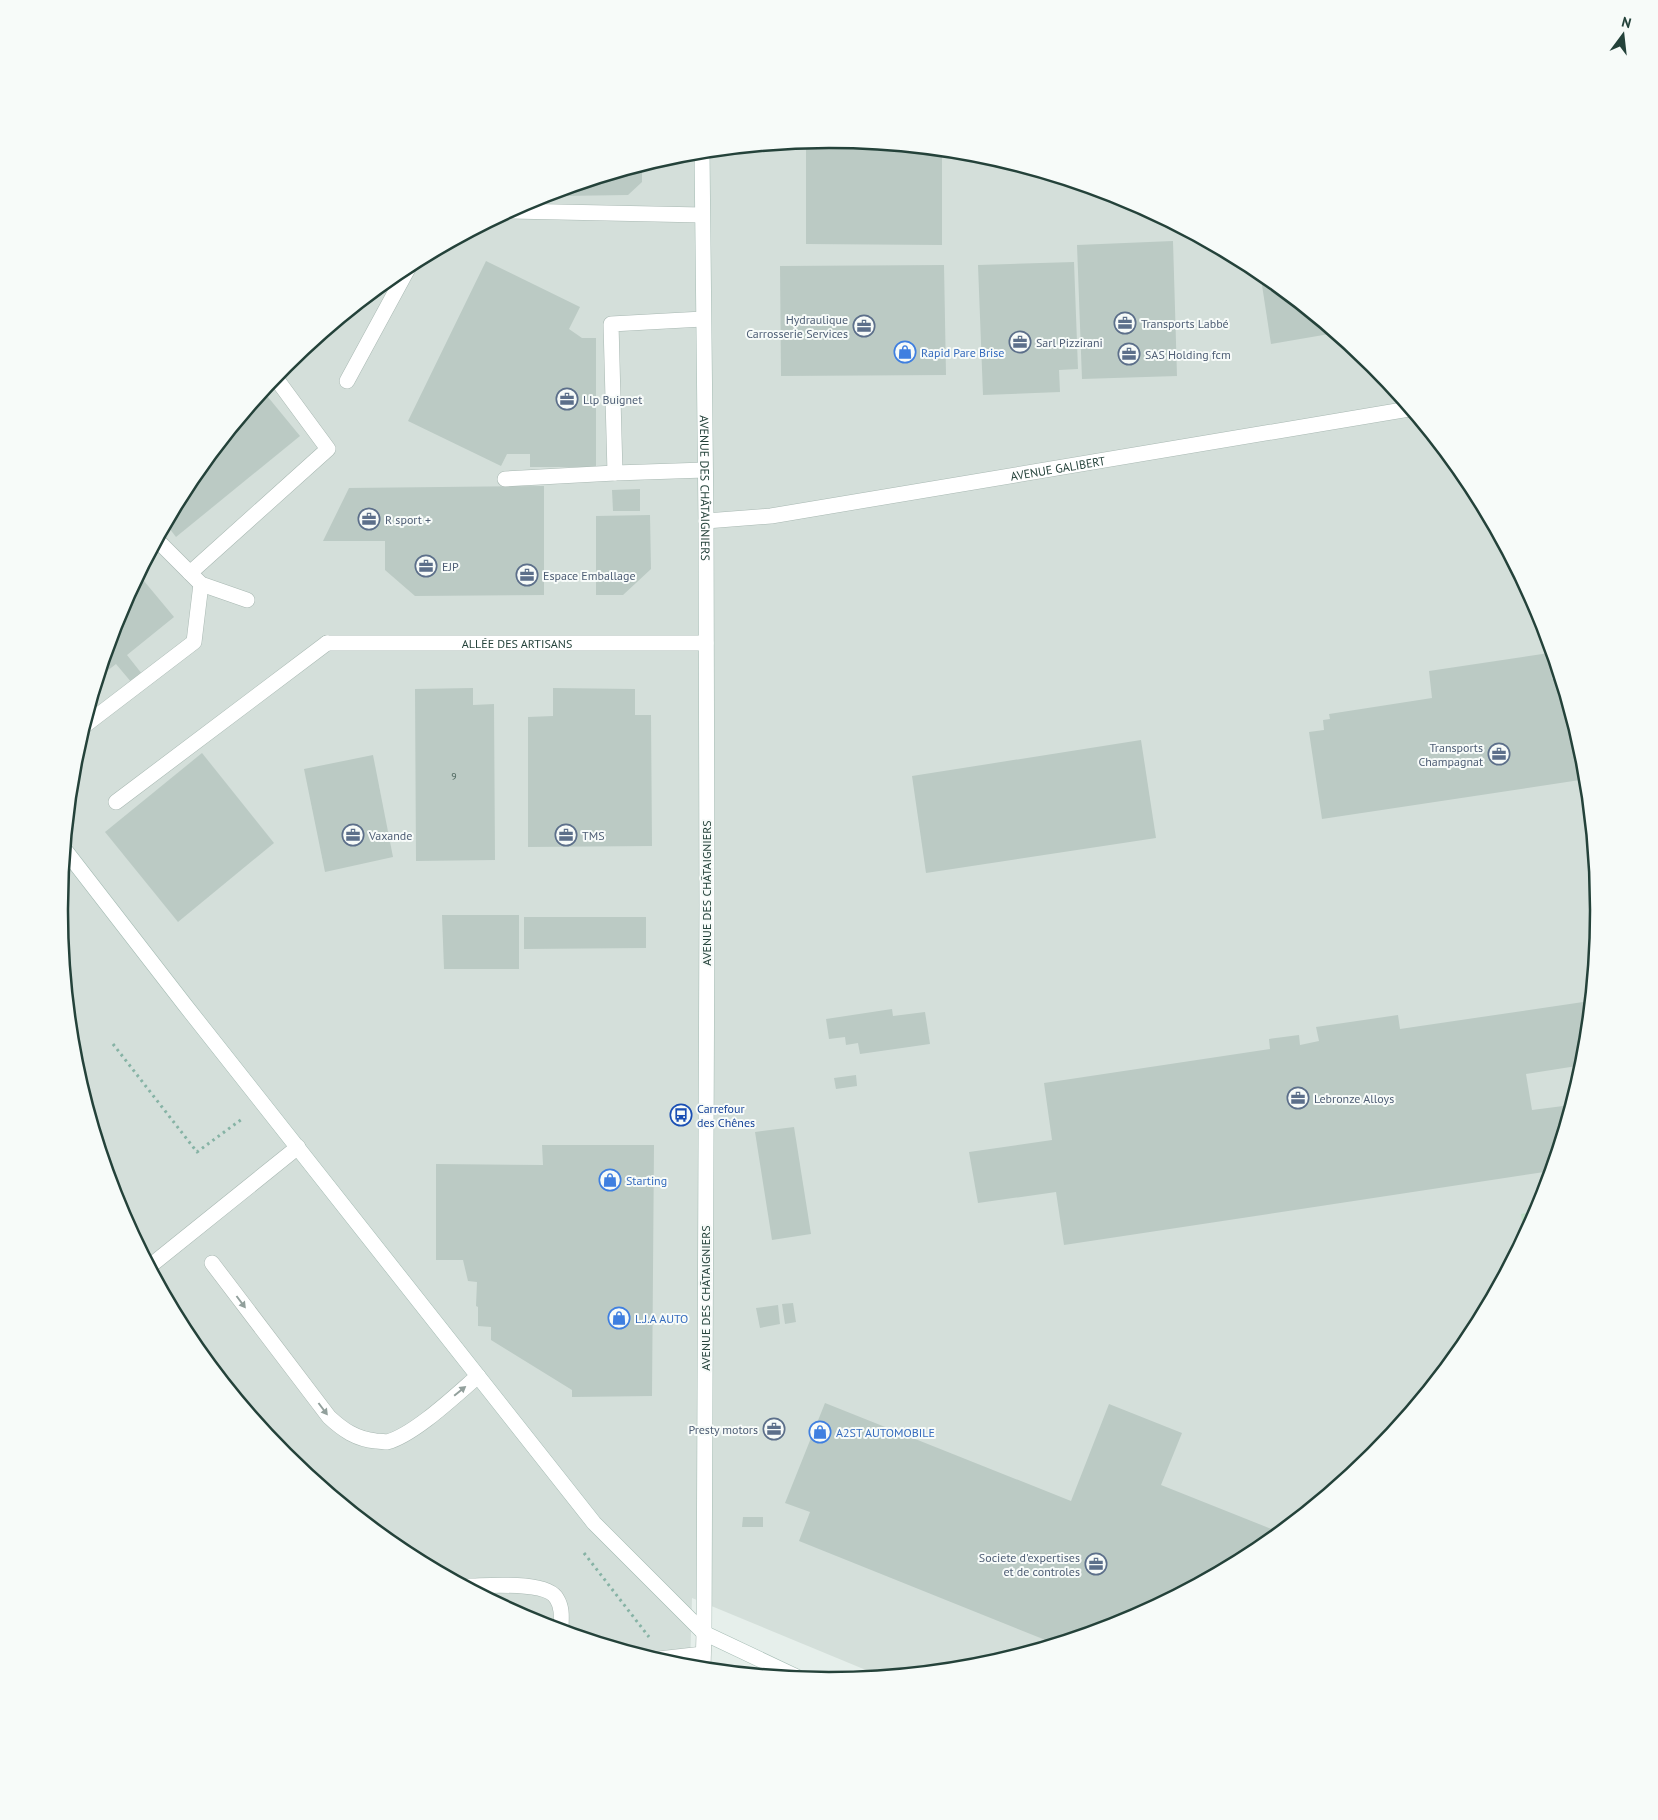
<svg xmlns="http://www.w3.org/2000/svg" width="1658" height="1820" font-family="'PT Sans',sans-serif">
  <style>
    .built { fill: #d4dfda }
    .green { fill: #bfe0c8 }
    .building { fill: #bbcac4 }
    .lines { fill: none; stroke-linecap: round; stroke-linejoin: round }
    .lane-casing { stroke: #a8b8b2; stroke-width: 16 }
    .street-casing { stroke: #a8b8b2; stroke-width: 16 }
    .secondary-casing { stroke: #a4bbb3; stroke-width: 16 }
    .path { stroke: #86b3a5; stroke-width: 3; stroke-dasharray: 2.5 4; stroke-linecap: butt }
    .lane { stroke: #fff; stroke-width: 15 }
    .street { stroke: #fff; stroke-width: 15 }
    .secondary { stroke: #fff; stroke-width: 15 }
    .oneway { fill: #92a09c }
    .labels { text-anchor: middle; dominant-baseline: central; stroke-width: 4; stroke-linejoin: round; paint-order: stroke }
    .number-label { font-size: 10px; fill: #4a645c }
    .service-label { font-size: 12px; fill: #4e5e75; stroke: #f7fbf9; text-anchor: start }
    .shop-label { font-size: 12px; fill: #366cbe; stroke: #f7fbf9; text-anchor: start }
    .street-label { font-size: 12px; fill: #24423a; stroke: #f7fbf9 }
    .transit-label { font-size: 12px; fill: #164399; stroke: #f7fbf9; text-anchor: start }
    .rim { fill: none; stroke: #24423a; stroke-width: 2.5 }
  </style>
  <rect width="100%" height="100%" fill="#e6efeb"/>
  <polygon class="built" points="829,140 980,155 1124,198 1257,270 1374,366 1470,482 1541,616 1585,760 1599,910 1584,1061 1541,1205 1469,1338 1373,1455 1257,1551 1123,1622 979,1666 878,1675 692,1598 690,1667 678,1665 534,1622 401,1550 284,1454 188,1338 117,1204 73,1060 59,910 74,759 117,615 189,482 285,365 401,269 535,198 679,154"/>
  <polygon class="green" points="1538,1211 1524,1236 1521,1214"/>
  <g class="building">
    <polygon points="829,140 942,151 942,245 806,244 806,147 768,147 768,146"/>
    <polygon points="642,166 642,182 628,195 561,196 557,191"/>
    <polygon points="1173,241 1177,376 1082,379 1077,245"/>
    <polygon points="486,261 580,307 569,329 582,338 596,338 596,467 530,467 530,454 507,454 501,466 408,421"/>
    <polygon points="1074,262 1078,369 1059,370 1060,392 983,395 978,265"/>
    <polygon points="944,265 946,375 781,376 780,266"/>
    <polygon points="1260,272 1335,333 1271,344"/>
    <polygon points="263,391 300,436 176,537 166,524 189,482"/>
    <polygon points="544,486 544,595 415,596 385,570 385,541 323,541 349,488"/>
    <polygon points="640,489 640,511 613,511 612,490"/>
    <polygon points="650,515 651,569 623,595 596,595 596,516"/>
    <polygon points="139,575 174,617 127,655 142,674 132,683 116,664 98,678 117,615"/>
    <polygon points="1549,653 1552,679 1560,678 1585,760 1586,773 1579,774 1580,780 1322,819 1309,732 1324,730 1323,720 1330,719 1329,714 1432,698 1429,671"/>
    <polygon points="473,688 473,705 494,704 495,860 416,861 415,689"/>
    <polygon points="553,688 635,689 635,715 651,715 652,846 528,847 528,717 553,716"/>
    <polygon points="1141,740 1156,838 926,873 912,776"/>
    <polygon points="202,753 274,843 178,922 105,832"/>
    <polygon points="373,755 393,857 325,872 304,769"/>
    <polygon points="442,915 519,915 519,969 444,969"/>
    <polygon points="524,917 646,917 646,948 524,949"/>
    <polygon points="1590,1001 1583,1065 1526,1074 1532,1110 1571,1105 1551,1171 1064,1245 1056,1192 978,1203 969,1152 1052,1140 1044,1083 1270,1049 1269,1039 1299,1035 1300,1045 1319,1041 1316,1027 1398,1015 1400,1029"/>
    <polygon points="892,1009 893,1016 925,1012 930,1044 860,1054 858,1043 846,1045 845,1037 829,1039 826,1019"/>
    <polygon points="856,1075 857,1086 836,1089 834,1078"/>
    <polygon points="794,1127 811,1234 772,1240 755,1132"/>
    <polygon points="542,1145 654,1145 652,1396 572,1397 572,1390 491,1340 491,1327 478,1326 478,1307 476,1306 477,1282 468,1281 463,1260 436,1260 436,1164 543,1165"/>
    <polygon points="793,1303 796,1322 785,1324 782,1304"/>
    <polygon points="778,1305 780,1324 760,1328 756,1308"/>
    <polygon points="825,1403 1071,1501 1109,1404 1182,1433 1161,1485 1279,1532 1257,1551 1123,1622 1053,1643 799,1541 810,1512 785,1503"/>
    <polygon points="743,1517 763,1517 763,1527 742,1527"/>
  </g>
  <g class="lines">
    <g class="lane-casing">
      <g id="lane">
        <polyline points="511,211 702,215"/>
        <polyline points="703,319 611,324 615,473 705,470"/>
        <polyline points="347,381 410,265"/>
        <polyline points="505,479 615,473"/>
        <polyline points="157,540 201,584 247,600"/>
        <polyline points="190,573 328,449 275,377"/>
        <polyline points="84,726 194,642 201,584"/>
        <polyline points="116,802 327,643"/>
        <path d="M 212,1263 L 329,1417 C 343,1430 356,1439 376,1441 C 380,1441 384,1442 387,1442 C 414,1435 456,1395 478,1376"/>
        <polyline points="150,1266 298,1147"/>
        <path d="M 467,1586 C 487,1586 547,1580 557,1599 C 563,1609 561,1619 561,1630"/>
        <polyline points="659,1659 703,1654"/>
      </g>
    </g>
    <g class="street-casing">
      <g id="street">
        <path id="s1" d="M 706,521 L 771,516 L 1409,409"/>
        <path id="s2" d="M 327,643 L 706,643"/>
        <polyline points="703,1668 704,1633"/>
      </g>
    </g>
    <g class="secondary-casing">
      <g id="secondary">
        <path id="s3" d="M 702,152 L 706,521 L 707,904 L 704,1633"/>
        <polyline points="65,850 185,1005 594,1523 704,1633 797,1677"/>
      </g>
    </g>
    <g class="path">
      <polyline points="113,1044 197,1152 242,1119"/>
      <polyline points="584,1553 649,1637"/>
    </g>
    <use href="#lane" class="lane"/>
    <use href="#street" class="street"/>
    <use href="#secondary" class="secondary"/>
  </g>
  <defs><path id="oneway-solid" d="M-6-.8H1V-3.2L6.5 0L1 3.2V.8H-6Z" transform="scale(1.25)"/></defs>
  <g class="oneway">
    <use href="#oneway-solid" transform="translate(241 1302) rotate(53)"/>
    <use href="#oneway-solid" transform="translate(460 1391) rotate(-39)"/>
    <use href="#oneway-solid" transform="translate(323 1409) rotate(53)"/>
  </g>
  <defs>
    <g id="office-ring" transform="scale(1.125)"><circle r="9.5" fill="#f7fbf9" stroke="#5c6f8a" stroke-width="1.5"/><path d="M-6-3h4V-5.5h4V-3h4V5H-6ZM-1-4.5V-3h2v-1.5ZM-6 0V1H6V0Z" fill="#5c6f8a"/></g>
    <g id="shop-ring" transform="scale(1.125)"><circle r="9.5" fill="#f7fbf9" stroke="#3f7fe0" stroke-width="1.5"/><path d="M-5-2.5h2.3a2.7 3.5 0 0 1 5.4 0H5L5.5 6h-11ZM-1.5-2.5h3a1.5 2.3 0 0 0-3 0Z" fill="#3f7fe0"/></g>
    <g id="bus-ring" transform="scale(1.125)"><circle r="9.5" fill="#f7fbf9" stroke="#1a4fb4" stroke-width="1.5"/><path d="M-5-6H5V4H4V6H2V4H-2V6H-4V4H-5ZM-3.5-4V0h7V-4ZM-3.5 1.2v1.5H-2V1.2ZM2 1.2v1.5H3.5V1.2Z" fill="#1a4fb4"/></g>
  </defs>
  <g fill-rule="evenodd">
    <use href="#office-ring" x="1125" y="323"/>
    <use href="#office-ring" x="864" y="326"/>
    <use href="#office-ring" x="1020" y="342"/>
    <use href="#shop-ring" x="905" y="352"/>
    <use href="#office-ring" x="1129" y="354"/>
    <use href="#office-ring" x="567" y="399"/>
    <use href="#office-ring" x="369" y="519"/>
    <use href="#office-ring" x="426" y="566"/>
    <use href="#office-ring" x="527" y="575"/>
    <use href="#office-ring" x="1499" y="754"/>
    <use href="#office-ring" x="353" y="835"/>
    <use href="#office-ring" x="566" y="835"/>
    <use href="#office-ring" x="1298" y="1098"/>
    <use href="#bus-ring" x="681" y="1115"/>
    <use href="#shop-ring" x="610" y="1180"/>
    <use href="#shop-ring" x="619" y="1318"/>
    <use href="#office-ring" x="774" y="1429"/>
    <use href="#shop-ring" x="820" y="1432"/>
    <use href="#office-ring" x="1096" y="1564"/>
  </g>
  <g class="labels">
    <g class="number-label">
      <text x="454" y="776">9</text>
    </g>
    <g class="service-label">
      <text x="848" y="319" text-anchor="end">Hydraulique<tspan x="848" dy="14">Carrosserie Services</tspan></text>
      <text x="1141" y="323">Transports Labbé</text>
      <text x="1036" y="342">Sarl Pizzirani</text>
      <text x="1145" y="354">SAS Holding fcm</text>
      <text x="583" y="399">Llp Buignet</text>
      <text x="385" y="519">R sport +</text>
      <text x="442" y="566">EJP</text>
      <text x="543" y="575">Espace Emballage</text>
      <text x="1483" y="747" text-anchor="end">Transports<tspan x="1483" dy="14">Champagnat</tspan></text>
      <text x="369" y="835">Vaxande</text>
      <text x="582" y="835">TMS</text>
      <text x="1314" y="1098">Lebronze Alloys</text>
      <text x="758" y="1429" text-anchor="end">Presty motors</text>
      <text x="1080" y="1557" text-anchor="end">Societe d'expertises<tspan x="1080" dy="14">et de controles</tspan></text>
    </g>
    <g class="shop-label">
      <text x="921" y="352">Rapid Pare Brise</text>
      <text x="626" y="1180">Starting</text>
      <text x="635" y="1318">L.J.A AUTO</text>
      <text x="836" y="1432">A2ST AUTOMOBILE</text>
    </g>
    <g class="street-label">
      <text stroke="none"><textPath href="#s1" startOffset="356">AVENUE GALIBERT</textPath></text>
      <text stroke="none"><textPath href="#s3" startOffset="336">AVENUE DES CHÂTAIGNIERS</textPath></text>
      <text stroke="none"><textPath href="#s2" startOffset="190">ALLÉE DES ARTISANS</textPath></text>
      <text transform="translate(706 893) rotate(-90)">AVENUE DES CHÂTAIGNIERS</text>
      <text transform="translate(705 1298) rotate(-90)">AVENUE DES CHÂTAIGNIERS</text>
    </g>
    <g class="transit-label">
      <text x="697" y="1108">Carrefour<tspan x="697" dy="14">des Chênes</tspan></text>
    </g>
  </g>
  <path d="M0 0H1658V1820H0ZM829 148H829A761 761 0 0 1 1590 909V911A761 761 0 0 1 829 1672H829A761 761 0 0 1 68 911V909A761 761 0 0 1 829 148Z" fill="#f7fbf9" fill-rule="evenodd"/>
  <path class="rim" d="M829 148H829A761 761 0 0 1 1590 909V911A761 761 0 0 1 829 1672H829A761 761 0 0 1 68 911V909A761 761 0 0 1 829 148Z"/>
  <g transform="translate(1623 35) rotate(15)" stroke="#f7fbf9" stroke-width="4" paint-order="stroke">
  <path d="M0-4L9 19L0 12L-9 19Z" fill="#24423a"/>
  <text y="-8" font-size="14" font-weight="bold" text-anchor="middle" fill="#24423a">N</text>
  </g>
</svg>
